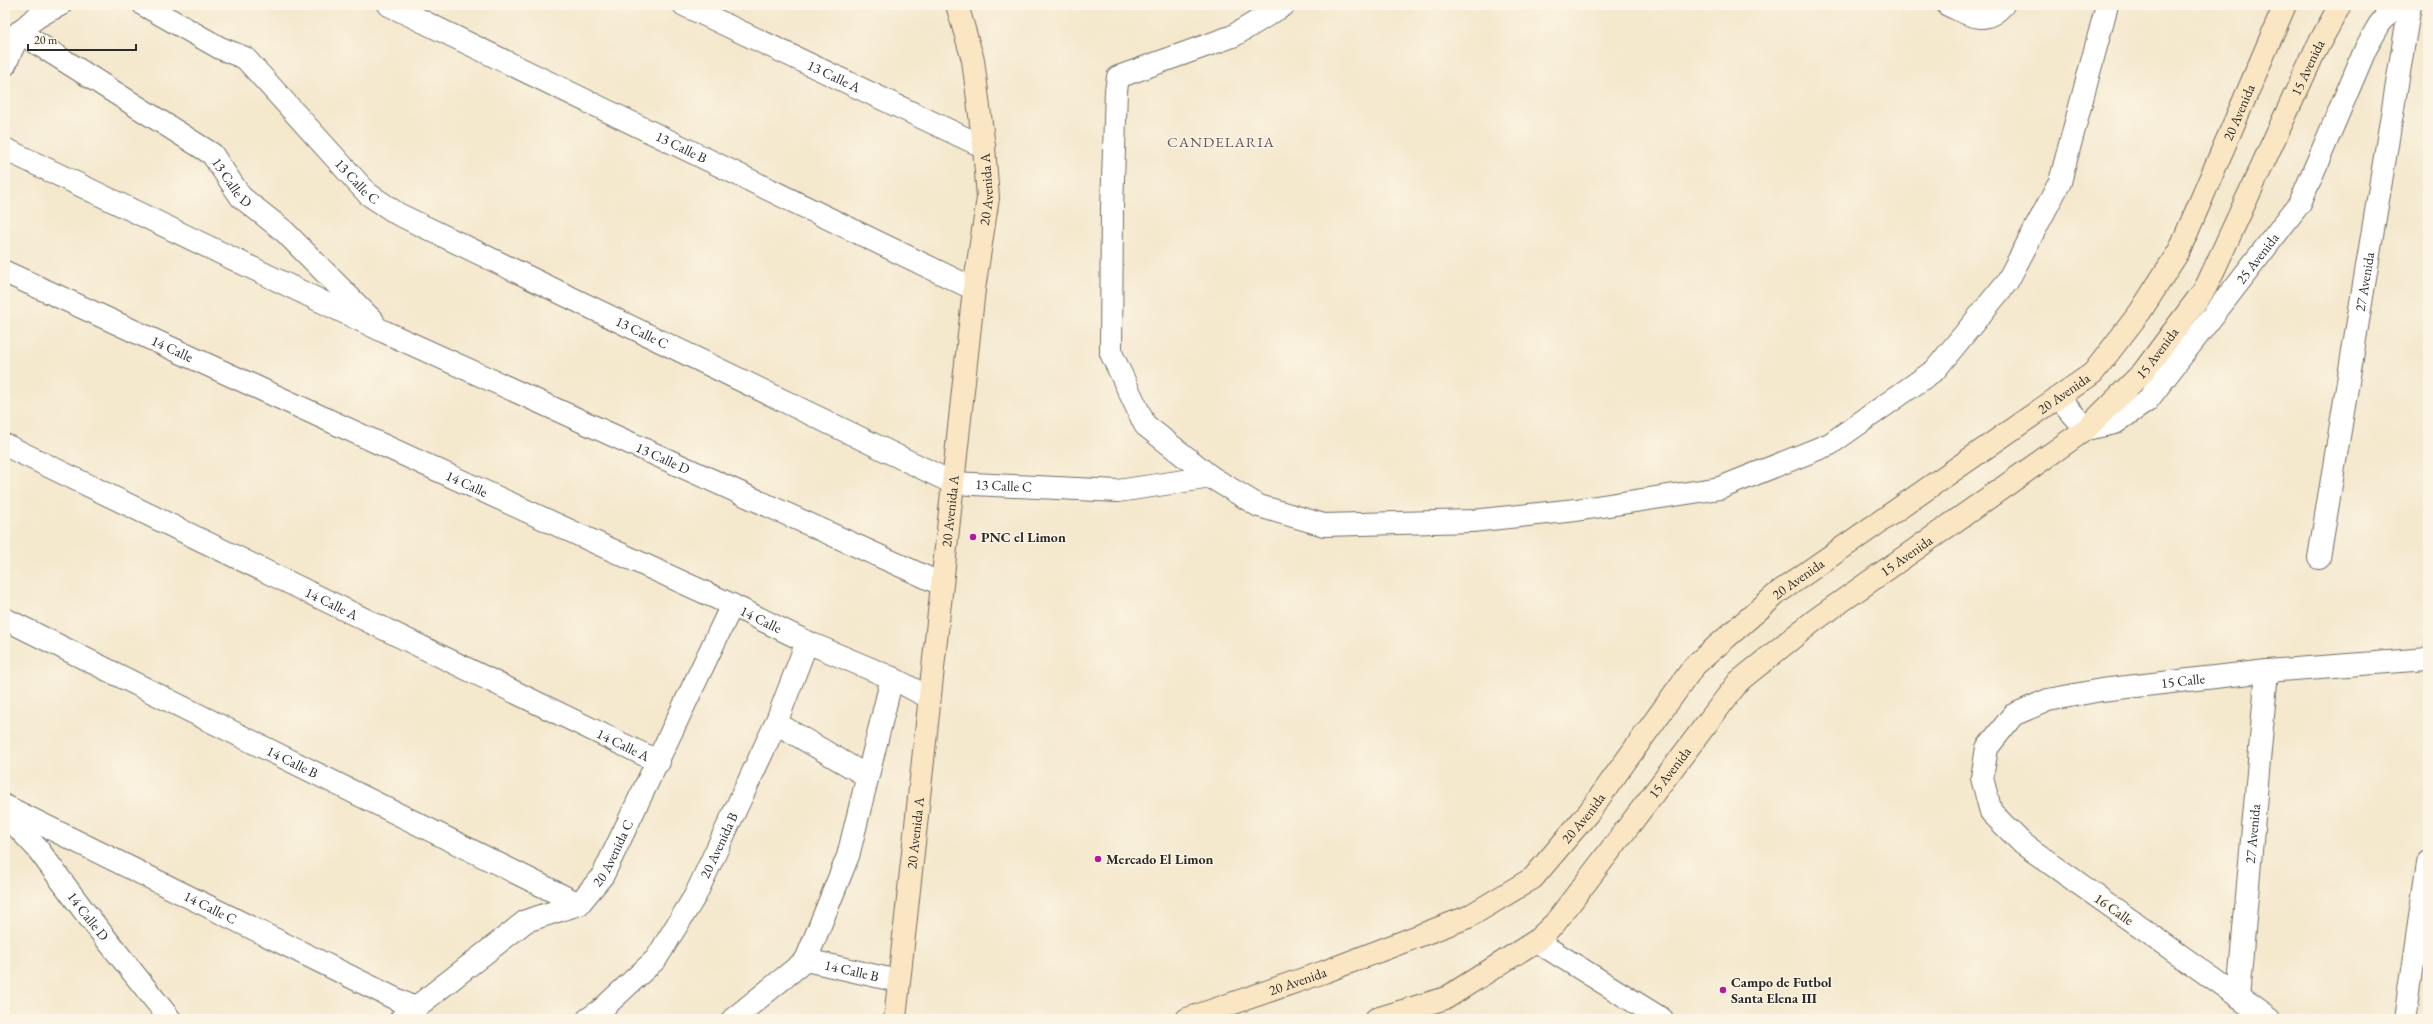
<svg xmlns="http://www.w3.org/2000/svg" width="2433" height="1024" font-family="'EB Garamond',serif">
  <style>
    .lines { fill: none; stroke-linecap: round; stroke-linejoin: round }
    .street-casing { stroke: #716d64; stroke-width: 24 }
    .secondary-casing { stroke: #716d64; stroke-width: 24 }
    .street { stroke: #fff; stroke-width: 22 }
    .secondary { stroke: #fbe6c3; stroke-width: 22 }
    .poi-dot { fill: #b5179e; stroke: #fcf5e5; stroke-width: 1.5 }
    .labels { text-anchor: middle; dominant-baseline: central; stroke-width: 3; stroke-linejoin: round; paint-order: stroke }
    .street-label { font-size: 14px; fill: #2b2b2b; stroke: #fcf5e5 }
    .poi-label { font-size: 14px; font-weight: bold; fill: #2b2b2b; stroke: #fcf5e5; text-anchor: start }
    .neighbourhood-label { font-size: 15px; letter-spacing: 1px; fill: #655461; stroke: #fcf5e5 }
  </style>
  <rect width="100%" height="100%" fill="#fcf5e5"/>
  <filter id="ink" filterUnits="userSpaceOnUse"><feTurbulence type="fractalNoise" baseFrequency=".025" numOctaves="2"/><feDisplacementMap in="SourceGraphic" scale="8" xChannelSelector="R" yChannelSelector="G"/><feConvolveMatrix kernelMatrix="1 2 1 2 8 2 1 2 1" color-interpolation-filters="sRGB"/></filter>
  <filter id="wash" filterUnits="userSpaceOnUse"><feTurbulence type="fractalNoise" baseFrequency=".012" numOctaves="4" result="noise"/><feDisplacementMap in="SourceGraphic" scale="16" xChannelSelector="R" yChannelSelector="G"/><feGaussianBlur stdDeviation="0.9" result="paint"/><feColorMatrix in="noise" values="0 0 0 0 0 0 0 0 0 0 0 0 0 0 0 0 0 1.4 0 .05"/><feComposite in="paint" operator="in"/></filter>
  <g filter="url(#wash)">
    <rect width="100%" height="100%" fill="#f4e8cd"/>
  </g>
  <g filter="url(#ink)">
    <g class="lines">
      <g class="street-casing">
        <g id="street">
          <path id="s1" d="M 144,5 L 220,48 L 245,58 L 368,194 L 398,214 L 953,483 L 1118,491 L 1211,477"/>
          <path id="s2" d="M 389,5 L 974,289"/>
          <path id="s3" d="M 684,5 L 984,147"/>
          <polyline points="1284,5 1233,36 1118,77 1116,91 1112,208 1111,353 1145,425 1211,477 1259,506 1324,525 1472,521 1576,510 1720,488 1830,444 1935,370 2007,282 2060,182 2107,5"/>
          <path d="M 1948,5 C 1971,15 1984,26 2003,5"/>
          <path id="s4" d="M 19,32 L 212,154 L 241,197 L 284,231 L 373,321"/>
          <path d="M 5,65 C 20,30 24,21 60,5"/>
          <path id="s5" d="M 5,149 L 385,332 L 941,584"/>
          <path id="s6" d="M 5,272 L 732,605 L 807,642 L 892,678 L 928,697"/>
          <path id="s7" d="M 2059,398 L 2086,429 L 2115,423 L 2147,401 L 2300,203 L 2366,48 L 2379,25 L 2395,5"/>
          <path id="s8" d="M 5,445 L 659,762"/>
          <path id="s9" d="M 2319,558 L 2410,5"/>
          <path id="s10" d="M 5,619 L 579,904"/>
          <polyline points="776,723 867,776"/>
          <path id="s11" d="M 5,806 L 416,1009"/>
          <path id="s12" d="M 5,814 L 37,848 L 84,911 L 170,1019"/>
          <polyline points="1536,941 1662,1019"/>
          <path id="s13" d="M 806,960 L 898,981"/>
          <path id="s14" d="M 2238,997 L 2267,671"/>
          <path id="s15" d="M 401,1019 L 526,921 L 579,904 L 603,875 L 732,605"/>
          <path id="s16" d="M 588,1019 L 601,1010 L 656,959 L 695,896 L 776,723 L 807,642"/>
          <polyline points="733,1019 806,960 848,856 892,678"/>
          <path id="s17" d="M 2270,1019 L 2023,844 L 1991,812 L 1982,778 L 1987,748 L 2013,715 L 2048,700 L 2101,690 L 2267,671 L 2428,659"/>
          <polyline points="2405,1019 2428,862"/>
        </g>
      </g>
      <g class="secondary-casing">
        <g id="secondary">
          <path id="s18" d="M 895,1019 L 974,289 L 988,198 L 984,147 L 973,60 L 957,5"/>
          <path id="s19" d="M 1187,1019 L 1324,972 L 1468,917 L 1533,878 L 1589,812 L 1695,665 L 1779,592 L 2093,373 L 2140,312 L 2179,251 L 2285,5"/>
          <path id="s20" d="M 1376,1019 L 1446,998 L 1536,941 L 1555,923 L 1739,681 L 1815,620 L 2086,429 L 2143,372 L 2205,289 L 2315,51 L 2340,5"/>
        </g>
      </g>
      <use href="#street" class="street"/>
      <use href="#secondary" class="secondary"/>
    </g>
  </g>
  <g class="poi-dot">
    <circle cx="973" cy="537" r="4"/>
    <circle cx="1098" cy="859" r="4"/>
    <circle cx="1723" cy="990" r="4"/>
  </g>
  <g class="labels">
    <g class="street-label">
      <text stroke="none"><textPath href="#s20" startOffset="1367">15 Avenida</textPath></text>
      <text stroke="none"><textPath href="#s3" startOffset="166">13 Calle A</textPath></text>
      <text stroke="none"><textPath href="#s19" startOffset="1437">20 Avenida</textPath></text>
      <text stroke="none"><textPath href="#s2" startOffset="325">13 Calle B</textPath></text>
      <text stroke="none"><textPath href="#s1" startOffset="281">13 Calle C</textPath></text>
      <text stroke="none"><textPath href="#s4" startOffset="263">13 Calle D</textPath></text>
      <text stroke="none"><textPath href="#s18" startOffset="835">20 Avenida A</textPath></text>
      <text stroke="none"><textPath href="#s7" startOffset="290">25 Avenida</textPath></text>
      <text stroke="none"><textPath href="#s9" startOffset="280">27 Avenida</textPath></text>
      <text stroke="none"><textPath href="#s1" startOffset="605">13 Calle C</textPath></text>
      <text stroke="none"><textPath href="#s6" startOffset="184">14 Calle</textPath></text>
      <text stroke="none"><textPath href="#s20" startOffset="1043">15 Avenida</textPath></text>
      <text stroke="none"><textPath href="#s19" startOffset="1101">20 Avenida</textPath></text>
      <text stroke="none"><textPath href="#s5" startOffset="727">13 Calle D</textPath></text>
      <text stroke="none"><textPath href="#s6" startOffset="508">14 Calle</textPath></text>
      <text stroke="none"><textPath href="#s1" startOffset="1001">13 Calle C</textPath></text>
      <text stroke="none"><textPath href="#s18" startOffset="511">20 Avenida A</textPath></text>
      <text stroke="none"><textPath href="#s20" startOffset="719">15 Avenida</textPath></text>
      <text stroke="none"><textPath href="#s19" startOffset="777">20 Avenida</textPath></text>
      <text stroke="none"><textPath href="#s8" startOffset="363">14 Calle A</textPath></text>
      <text stroke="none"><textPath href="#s6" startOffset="832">14 Calle</textPath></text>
      <text stroke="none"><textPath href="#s17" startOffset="630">15 Calle</textPath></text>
      <text stroke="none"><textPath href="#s8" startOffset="687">14 Calle A</textPath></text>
      <text stroke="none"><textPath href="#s10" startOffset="321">14 Calle B</textPath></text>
      <text stroke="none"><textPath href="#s20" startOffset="395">15 Avenida</textPath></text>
      <text stroke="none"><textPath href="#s19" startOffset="453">20 Avenida</textPath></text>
      <text stroke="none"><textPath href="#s18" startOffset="187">20 Avenida A</textPath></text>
      <text stroke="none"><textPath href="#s14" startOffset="164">27 Avenida</textPath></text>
      <text stroke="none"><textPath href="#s16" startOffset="221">20 Avenida B</textPath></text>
      <text stroke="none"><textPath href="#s15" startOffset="276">20 Avenida C</textPath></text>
      <text stroke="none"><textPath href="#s11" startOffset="229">14 Calle C</textPath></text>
      <text transform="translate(2114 909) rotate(35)">16 Calle</text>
      <text stroke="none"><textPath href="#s12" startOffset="132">14 Calle D</textPath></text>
      <text stroke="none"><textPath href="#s13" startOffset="47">14 Calle B</textPath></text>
      <text stroke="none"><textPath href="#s19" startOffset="117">20 Avenida</textPath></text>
    </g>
    <g class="poi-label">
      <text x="981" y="537">PNC el Limon</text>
      <text x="1106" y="859">Mercado El Limon</text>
      <text x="1731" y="982">Campo de Futbol<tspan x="1731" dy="16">Santa Elena III</tspan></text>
    </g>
    <g class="neighbourhood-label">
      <text x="1221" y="141">CANDELARIA</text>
    </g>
  </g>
  <rect width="2433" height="1024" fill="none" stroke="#fcf5e5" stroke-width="20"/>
  <path d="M28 44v6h108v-6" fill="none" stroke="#2b2b2b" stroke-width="2"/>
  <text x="34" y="44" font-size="12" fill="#2b2b2b" stroke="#fcf5e5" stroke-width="3" paint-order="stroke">20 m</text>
</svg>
